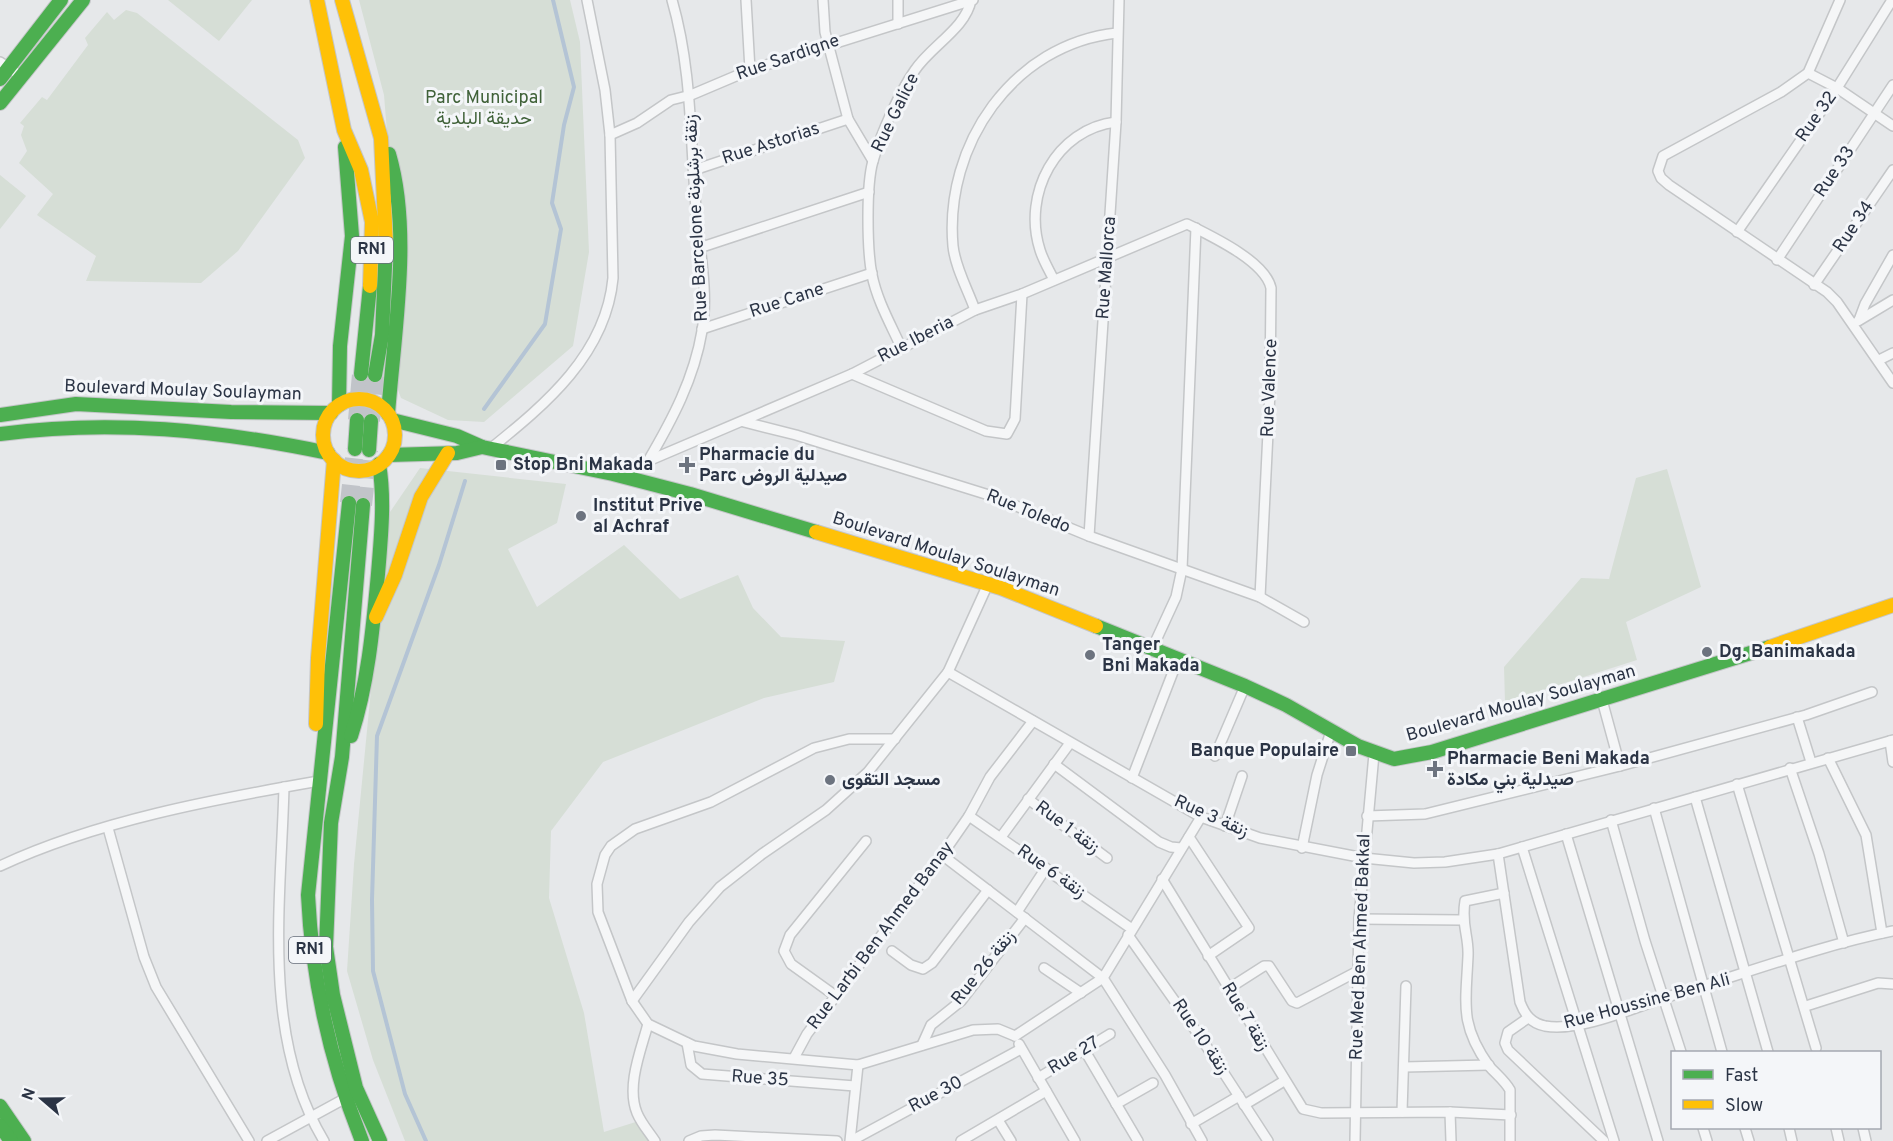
<svg xmlns="http://www.w3.org/2000/svg" width="1893" height="1141" font-family="Overpass,Vazirmatn,sans-serif">
  <style>
    .green { fill: #d6ded6 }
    .lines { fill: none; stroke-linecap: round; stroke-linejoin: round }
    .stream { stroke: #b4c4d5; stroke-width: 4 }
    .highway-tunnel { stroke: #c1c4c9; stroke-width: 18; stroke-dasharray: 18 9; stroke-linecap: butt }
    .street-casing { stroke: #c4c6c8; stroke-width: 12 }
    .fast-casing { stroke: #c4c6c8; stroke-width: 16 }
    .slow-casing { stroke: #c4c6c8; stroke-width: 16 }
    .street { stroke: #f5f6f7; stroke-width: 9 }
    .fast { stroke: #4caf50; stroke-width: 14 }
    .slow { stroke: #ffc107; stroke-width: 14 }
    .poi-dot { fill: #6c737f; stroke: #f4f6f9; stroke-width: 2 }
    .labels { text-anchor: middle; dominant-baseline: central; stroke-width: 6; stroke-linejoin: round; paint-order: stroke }
    .shield { fill: #f4f6f9; stroke: #676e7b; stroke-width: 1.5 }
    .shield-label { font-size: 16px; font-weight: bold; fill: #2b3445 }
    .street-label { font-size: 18px; fill: #2b3445; stroke: #f4f6f9 }
    .park-label { font-size: 18px; fill: #3f6138; stroke: #f4f6f9 }
    .poi-label { font-size: 18px; font-weight: bold; fill: #2b3445; stroke: #f4f6f9; text-anchor: start }
  </style>
  <rect width="100%" height="100%" fill="#e6e8ea"/>
  <g class="green">
    <polygon points="168,0 252,0 219,41"/>
    <polygon points="359,0 570,0 580,42 589,252 573,346 484,422 448,420 401,398 392,374 394,218 384,95"/>
    <polygon points="126,10 137,13 298,140 305,158 238,251 201,283 86,281 96,256 37,215 53,194 19,163 27,151 21,135 24,126 20,123 42,97 47,100 88,45 85,38 107,12 114,20"/>
    <polygon points="0,175 26,196 0,229"/>
    <polygon points="420,468 566,484 557,523 508,549 537,607 624,545 680,599 738,575 753,608 781,637 845,641 834,682 764,698 603,762 551,831 549,898 584,1013 604,1132 642,1120 655,1141 405,1141 373,1060 347,971 354,864 388,515"/>
    <polygon points="1667,469 1701,587 1626,622 1637,660 1505,702 1504,667 1581,578 1609,579 1636,478"/>
  </g>
  <g class="lines">
    <g class="stream">
      <polyline points="484,409 545,324 561,229 552,203 564,125 574,87 553,0"/>
      <polyline points="426,1141 405,1094 373,971 372,900 377,736 439,565 465,481"/>
    </g>
    <g class="highway-tunnel">
      <polyline points="357,420 361,374"/>
      <polyline points="371,421 375,375"/>
      <polyline points="349,503 355,449"/>
      <polyline points="363,505 369,450"/>
    </g>
    <g class="street-casing">
      <g id="street">
        <polyline points="746,0 750,70"/>
        <polyline points="823,0 825,32 848,119 873,161"/>
        <polyline points="898,0 898,24"/>
        <polyline points="1840,0 1808,73 1781,92 1663,156 1658,171 1661,178 1669,185 1827,292 1837,302 1893,383"/>
        <polyline points="0,62 21,76"/>
        <polyline points="1808,73 1837,88 1893,126"/>
        <polyline points="610,135 637,123 671,100 691,95 750,70 973,0"/>
        <polyline points="694,170 848,119"/>
        <polyline points="1737,232 1837,88 1892,0"/>
        <polyline points="699,248 869,192"/>
        <polyline points="1777,260 1893,85"/>
        <path d="M 1054,280 C 1049,270 1043,260 1040,250 C 1022,194 1056,129 1116,122"/>
        <polyline points="1814,285 1893,170"/>
        <path d="M 975,310 C 968,290 955,267 953,246 C 944,145 1013,44 1117,33"/>
        <polyline points="1859,320 1865,304 1893,255"/>
        <polyline points="1858,321 1893,300"/>
        <polyline points="702,329 872,273"/>
        <path d="M 901,347 C 890,323 877,300 872,275 C 867,250 866,185 873,161 C 881,133 899,93 915,70 C 931,46 966,28 971,0"/>
        <polyline points="1879,360 1893,353"/>
        <polyline points="852,374 986,431 1007,434 1015,419 1022,294"/>
        <polyline points="744,422 796,435 992,496 1089,536 1260,597 1304,622"/>
        <path d="M 490,449 C 546,404 606,354 613,278 L 610,135 L 605,90 L 587,0"/>
        <path d="M 648,461 L 852,374 L 975,310 L 1022,294 L 1187,224 C 1211,236 1265,261 1271,288 L 1270,391 L 1260,597"/>
        <path d="M 613,474 L 648,461 C 672,420 694,379 702,331 C 709,292 699,248 696,208 C 690,138 692,69 672,0"/>
        <polyline points="1089,536 1116,122 1119,0"/>
        <polyline points="1152,649 1176,597 1182,569 1196,228"/>
        <polyline points="948,672 1201,817 1260,838 1364,858 1414,863 1445,862 1498,854 1893,740"/>
        <polyline points="1602,700 1620,766"/>
        <polyline points="1797,717 1811,762"/>
        <polyline points="895,739 849,739 814,748 711,802 635,829 611,846 605,855 597,884 598,912 632,1001 648,1024 694,1046 737,1054 858,1065 973,1030 998,1029 1015,1036"/>
        <polyline points="1890,741 1893,762"/>
        <polyline points="1215,756 1245,686"/>
        <polyline points="1828,758 1866,835 1882,933"/>
        <polyline points="1054,764 1159,842 1171,847 1181,848"/>
        <polyline points="1790,768 1819,854 1844,943"/>
        <polyline points="1132,778 1178,659"/>
        <polyline points="1737,784 1816,1048"/>
        <path d="M 284,787 C 281,903 261,1037 324,1141"/>
        <polyline points="1695,797 1768,1052"/>
        <polyline points="1028,799 1107,858"/>
        <polyline points="1654,808 1722,1052"/>
        <polyline points="969,816 1132,929"/>
        <polyline points="1367,816 1425,814 1620,766 1806,715 1872,692"/>
        <polyline points="1611,820 1645,941 1681,1052"/>
        <polyline points="1225,826 1242,776"/>
        <polyline points="108,828 144,957 156,987 249,1141"/>
        <polyline points="1566,834 1658,1141"/>
        <polyline points="1001,837 1070,743"/>
        <polyline points="1189,837 1249,928 1208,956"/>
        <polyline points="1522,847 1614,1141"/>
        <polyline points="1302,848 1317,775 1331,731"/>
        <path d="M 1498,854 L 1520,1002 C 1525,1015 1531,1023 1545,1026 C 1579,1032 1631,1009 1664,998 C 1738,976 1818,946 1893,931"/>
        <polyline points="942,855 1103,978 1165,1075 1202,1141"/>
        <path d="M 0,866 C 96,821 215,799 319,781"/>
        <polyline points="1162,879 1303,1109 1321,1113 1450,1112 1511,1115"/>
        <path d="M 1504,893 L 1465,901 C 1461,925 1469,936 1468,956 C 1466,1003 1459,1024 1489,1066 C 1496,1074 1505,1081 1510,1090 L 1510,1141"/>
        <polyline points="1017,912 1046,868"/>
        <polyline points="1359,919 1462,920"/>
        <polyline points="1128,935 1203,1041 1268,1141"/>
        <polyline points="892,951 911,965 923,969 932,963 988,890"/>
        <polyline points="1044,968 1081,993"/>
        <polyline points="1228,989 1264,966 1269,966 1292,1001 1297,1003 1358,971"/>
        <polyline points="837,997 791,964 784,951 790,935 866,841"/>
        <polyline points="632,1001 689,922 720,887 762,854 826,810 868,772 948,672 988,584"/>
        <polyline points="1806,1006 1878,983 1893,984"/>
        <polyline points="1528,1018 1508,1032 1505,1043 1508,1050 1604,1141"/>
        <path d="M 648,1024 C 641,1050 626,1086 637,1113 C 641,1123 649,1132 655,1141"/>
        <polyline points="1015,1036 1103,978 1201,817"/>
        <polyline points="687,1043 691,1065 702,1074 855,1086"/>
        <polyline points="1019,1044 1075,1141"/>
        <polyline points="922,1045 931,1025 961,1001 1025,918"/>
        <polyline points="1085,1051 1138,1141"/>
        <polyline points="794,1058 807,1034 942,855 969,816 990,777 1033,721"/>
        <polyline points="1404,1067 1489,1065"/>
        <polyline points="1038,1078 1110,1034"/>
        <polyline points="1116,1104 1153,1083"/>
        <polyline points="1244,1105 1284,1081"/>
        <polyline points="1402,1112 1406,986"/>
        <polyline points="1450,1112 1451,1141"/>
        <polyline points="998,1120 1011,1141"/>
        <polyline points="1191,1124 1239,1096"/>
        <polyline points="1703,1128 1707,1141"/>
        <polyline points="1745,1128 1749,1141"/>
        <polyline points="1789,1128 1792,1141"/>
        <polyline points="1836,1128 1839,1141"/>
        <polyline points="1863,1128 1866,1141"/>
        <polyline points="267,1141 344,1099"/>
        <polyline points="689,1141 701,1136 715,1135 837,1141"/>
        <polyline points="850,1141 858,1065"/>
        <polyline points="851,1141 1021,1049"/>
        <polyline points="961,1141 1046,1091"/>
        <polyline points="1355,1141 1359,919 1374,754"/>
      </g>
    </g>
    <g class="fast-casing">
      <g id="fast">
        <polyline points="0,79 61,0"/>
        <polyline points="0,103 83,0"/>
        <polyline points="361,374 370,286"/>
        <polyline points="375,375 382,335 386,244"/>
        <polyline points="339,405 340,346 352,236 345,147"/>
        <path d="M 388,414 C 394,333 412,232 389,154"/>
        <polyline points="0,415 76,404 231,412 331,413"/>
        <polyline points="392,420 457,436 482,447 613,474 690,494 816,532"/>
        <path d="M 0,434 C 112,419 218,430 328,453"/>
        <polyline points="355,449 357,420"/>
        <polyline points="369,450 371,421"/>
        <polyline points="389,455 457,453 482,447"/>
        <path d="M 349,503 L 308,895 C 312,981 330,1061 362,1141"/>
        <polyline points="363,505 342,757 331,823 326,947 333,995 356,1088 380,1141"/>
        <polyline points="1096,626 1245,686 1286,705 1358,746 1394,759 1432,752 1770,647"/>
        <path d="M 351,736 C 368,684 373,628 378,574 C 381,537 385,500 379,464"/>
        <polyline points="0,1106 24,1141"/>
        <polyline points="0,1126 11,1141"/>
      </g>
    </g>
    <g class="slow-casing">
      <g id="slow">
        <polyline points="317,0 344,130 361,170 372,222 370,286"/>
        <polyline points="342,0 381,138 386,244"/>
        <circle cx="359" cy="435" r="36"/>
        <polyline points="816,532 1001,588 1096,626"/>
        <polyline points="376,617 395,575 421,497 448,453"/>
        <polyline points="1770,647 1893,605"/>
        <polyline points="316,724 318,658 334,460"/>
      </g>
    </g>
    <use href="#street" class="street"/>
    <use href="#fast" class="fast"/>
    <use href="#slow" class="slow"/>
  </g>
  <g class="poi-dot">
    <rect x="495" y="459" width="12" height="12" rx="3"/>
    <path d="M684 456h6v6h6v6h-6v6h-6v-6h-6v-6h6z"/>
    <circle cx="581" cy="516" r="6"/>
    <circle cx="1707" cy="652" r="6"/>
    <circle cx="1090" cy="655" r="6"/>
    <rect x="1345" y="745" width="12" height="12" rx="3"/>
    <path d="M1432 760h6v6h6v6h-6v6h-6v-6h-6v-6h6z"/>
    <circle cx="830" cy="780" r="6"/>
  </g>
  <g class="labels">
    <g class="shield">
      <rect x="351" y="237" width="42" height="26" rx="4.5"/>
      <rect x="289" y="937" width="42" height="26" rx="4.5"/>
    </g>
    <g class="shield-label">
      <text x="372" y="250">RN1</text>
      <text x="310" y="950">RN1</text>
    </g>
    <g class="street-label">
      <text transform="translate(788 58) rotate(-19)">Rue Sardigne</text>
      <text transform="translate(896 113) rotate(-64)">Rue Galice</text>
      <text transform="translate(1817 117) rotate(-55)">Rue 32</text>
      <text transform="translate(771 144) rotate(-18)">Rue Astorias</text>
      <text transform="translate(1835 172) rotate(-56)">Rue 33</text>
      <text transform="translate(697 218) rotate(-93)">Rue Barcelone زنقة برشلونة</text>
      <text transform="translate(1854 227) rotate(-56)">Rue 34</text>
      <text transform="translate(1107 268) rotate(-86)">Rue Mallorca</text>
      <text transform="translate(787 301) rotate(-18)">Rue Cane</text>
      <text transform="translate(916 340) rotate(-27)">Rue Iberia</text>
      <text transform="translate(1270 388) rotate(-88)">Rue Valence</text>
      <text transform="translate(183 391) rotate(2)">Boulevard Moulay Soulayman</text>
      <text transform="translate(1028 512) rotate(22)">Rue Toledo</text>
      <text transform="translate(946 555) rotate(18)">Boulevard Moulay Soulayman</text>
      <text transform="translate(1521 704) rotate(-16)">Boulevard Moulay Soulayman</text>
      <text transform="translate(1211 817) rotate(24)">Rue 3 زنقة</text>
      <text transform="translate(1067 828) rotate(37)">Rue 1 زنقة</text>
      <text transform="translate(1051 872) rotate(35)">Rue 6 زنقة</text>
      <text transform="translate(881 936) rotate(-53)">Rue Larbi Ben Ahmed Banay</text>
      <text transform="translate(1361 947) rotate(-88)">Rue Med Ben Ahmed Bakkal</text>
      <text transform="translate(984 968) rotate(-51)">Rue 26 زنقة</text>
      <text transform="translate(1647 1002) rotate(-15)">Rue Houssine Ben Ali</text>
      <text transform="translate(1245 1017) rotate(59)">Rue 7 زنقة</text>
      <text transform="translate(1200 1037) rotate(56)">Rue 10 زنقة</text>
      <text transform="translate(1074 1056) rotate(-31)">Rue 27</text>
      <text transform="translate(760 1079) rotate(4)">Rue 35</text>
      <text transform="translate(936 1095) rotate(-28)">Rue 30</text>
    </g>
    <g class="park-label">
      <text x="484" y="98">Parc Municipal<tspan x="484" dy="21">حديقة البلدية</tspan></text>
    </g>
    <g class="poi-label">
      <text x="699" y="455">Pharmacie du<tspan x="699" dy="21">Parc صيدلية الروض</tspan></text>
      <text x="513" y="465">Stop Bni Makada</text>
      <text x="593" y="506">Institut Prive<tspan x="593" dy="21">al Achraf</tspan></text>
      <text x="1102" y="645">Tanger<tspan x="1102" dy="21">Bni Makada</tspan></text>
      <text x="1719" y="652">Dg. Banimakada</text>
      <text x="1339" y="751" text-anchor="end">Banque Populaire</text>
      <text x="1447" y="759">Pharmacie Beni Makada<tspan x="1447" dy="21">صيدلية بني مكادة</tspan></text>
      <text x="842" y="780">مسجد التقوى</text>
    </g>
  </g>
  <rect x="1671" y="1051" width="210" height="78" fill="#f4f6f9" stroke="#a4a8b1" stroke-width="1.5"/>
  <rect x="1683" y="1070" width="30" height="9" fill="#4caf50" stroke="#a4a8b1" stroke-width="1.5"/>
  <text x="1725" y="1081" font-size="18" fill="#2b3445">Fast</text>
  <rect x="1683" y="1100" width="30" height="9" fill="#ffc107" stroke="#a4a8b1" stroke-width="1.5"/>
  <text x="1725" y="1111" font-size="18" fill="#2b3445">Slow</text>
  <g transform="translate(42 1099) rotate(290)" stroke="#f4f6f9" stroke-width="4.5" paint-order="stroke">
  <path d="M0-4.5L10 22L0 15L-10 22Z" fill="#2b3445"/>
  <text y="-9" font-size="16" font-weight="bold" text-anchor="middle" fill="#2b3445">N</text>
  </g>
</svg>
